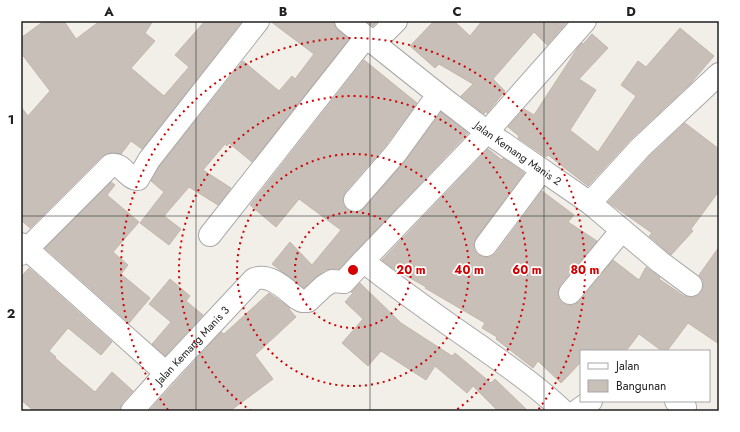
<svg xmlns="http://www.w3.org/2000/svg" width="740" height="432" font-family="Jost,sans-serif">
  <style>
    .building { fill: #c7bfb8; stroke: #c4b6ab }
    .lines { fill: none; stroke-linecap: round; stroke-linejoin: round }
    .minor-casing { stroke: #a9a9a9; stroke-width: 24 }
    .minor { stroke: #fff; stroke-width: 22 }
    .grid { fill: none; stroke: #222; stroke-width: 1; stroke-opacity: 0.55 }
    .ring { fill: none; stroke: #d40000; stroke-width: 2; stroke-dasharray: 2 4 }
    .labels { text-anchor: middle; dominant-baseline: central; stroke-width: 3.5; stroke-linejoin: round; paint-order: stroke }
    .street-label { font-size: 11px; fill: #222; stroke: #fff }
    .centre { fill: #d40000; stroke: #fff; stroke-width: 2 }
    .ring-label { font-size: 12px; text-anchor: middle; font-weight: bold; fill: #d40000; stroke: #fff; stroke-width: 3.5; stroke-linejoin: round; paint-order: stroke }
    .neatline { fill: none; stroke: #222; stroke-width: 1.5 }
    .grid-label { font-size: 13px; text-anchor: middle; font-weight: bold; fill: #222 }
  </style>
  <rect width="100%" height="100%" fill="#f2efe9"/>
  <g class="building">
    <polygon points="44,21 64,21 76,39 100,21 153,21 145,33 155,41 131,68 164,96 189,67 175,55 205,21 242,21 142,149 131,141 121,154 110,153 102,156 30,228 21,220 21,107 28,116 50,91 21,53 21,38"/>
    <polygon points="270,21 334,21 335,26 338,30 349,39 252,162 229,143 227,146 225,144 203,170 231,188 218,205 189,187 164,216 181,229 169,245 140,223 164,192 151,181 159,167 243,61 279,91 292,76 295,79 314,54"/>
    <polygon points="366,21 378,21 373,26"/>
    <polygon points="434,21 454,21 470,36 482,21 568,21 547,45 534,32 493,79 505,91 487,113 486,111 484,114 461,96 473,84 439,64 435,68 410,46"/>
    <polygon points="680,28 714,56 691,83 631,139 588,186 548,155 546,157 518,138 519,136 508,127 524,109 534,115 579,46 582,43 583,44 592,34 608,48 579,79 596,90 570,130 598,152 636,96 621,85 638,61 646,67"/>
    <polygon points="364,60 417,103 386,145 345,192 343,198 343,204 347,210 353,212 359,212 364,208 405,161 441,112 468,133 339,269 333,269 325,270 316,277 304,288 272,264 290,242 312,265 341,230 299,199 276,227 250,205"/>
    <polygon points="685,123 719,149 719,191 691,229 693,231 671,255 649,236 652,233 608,202 649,157"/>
    <polygon points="488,149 502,160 503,158 524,173 476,238 474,244 474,250 478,255 485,257 491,257 496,253 542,191 574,215 568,222 597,241 560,285 558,291 558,298 562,303 568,305 574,305 580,301 613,260 639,280 646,267 660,278 659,279 684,296 696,297 701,293 703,287 703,280 699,275 719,247 719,344 688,323 667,351 662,351 639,334 626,351 581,351 581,362 561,383 538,361 533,368 496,339 497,337 482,328 485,323 425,288 426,287 391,267 382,260"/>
    <polygon points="111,182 115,185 107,195 139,222 113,252 128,265 121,274 150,298 129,323 45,248"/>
    <polygon points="29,268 112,342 101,355 68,328 49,351 56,357 55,358 95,392 112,372 133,391 122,403 120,411 34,411 21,400 21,277"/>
    <polygon points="170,279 190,296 186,301 203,315 165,356 152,344 171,322 149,304"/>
    <polygon points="360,283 401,323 452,356 455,353 491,383 495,379 528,411 498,411 473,386 467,393 435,366 426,380 381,351 368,366 342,343 363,319 345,302 353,293 351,292"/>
    <polygon points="269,293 290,308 289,309 296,317 255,355 273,379 230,411 149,411 221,332 224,334"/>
  </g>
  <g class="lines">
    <g class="minor-casing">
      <g id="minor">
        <path id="s1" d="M 346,21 L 444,99 L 487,132 L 590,203 L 660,262 L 691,285"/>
        <polyline points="374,43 396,21"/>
        <polyline points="355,200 396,153 438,95"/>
        <polyline points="590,203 640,148 719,74"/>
        <polyline points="210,235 366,37"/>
        <path d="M 21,244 L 27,249 L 111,165 C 122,162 127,179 138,179 L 149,160 L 258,21"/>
        <polyline points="486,245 542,170"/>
        <polyline points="21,254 27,249 166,373"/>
        <polyline points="570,293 622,230"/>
        <polyline points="676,401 685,407"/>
        <path id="s2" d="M 132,411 L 166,373 L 254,279 C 271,273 286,290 298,299 L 302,301 L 308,301 L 324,286 L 332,281 L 344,282 L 363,261"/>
        <path d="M 563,411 C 537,386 506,365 477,344 C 438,317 400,290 363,261 L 487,132 L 585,21"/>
        <polyline points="577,411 591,401"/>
      </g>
    </g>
    <use href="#minor" class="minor"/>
  </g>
  <path class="grid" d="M 196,21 L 196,411M 370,21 L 370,411M 544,21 L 544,411M 21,216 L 719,216"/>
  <g class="ring">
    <circle cx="353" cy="270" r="58"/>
    <circle cx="353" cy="270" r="116"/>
    <path d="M251 411A174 174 0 1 1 455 411"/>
    <path d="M168 410A232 232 0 1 1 538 410"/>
  </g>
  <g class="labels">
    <g class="street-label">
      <text stroke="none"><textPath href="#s1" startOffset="217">Jalan Kemang Manis 2</textPath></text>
      <text stroke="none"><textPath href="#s2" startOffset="89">Jalan Kemang Manis 3</textPath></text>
    </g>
  </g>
  <circle cx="353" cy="270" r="6" class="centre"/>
  <g class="ring-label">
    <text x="411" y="274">20 m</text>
    <text x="469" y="274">40 m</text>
    <text x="527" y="274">60 m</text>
    <text x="585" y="274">80 m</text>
  </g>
  <rect width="740" height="432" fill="none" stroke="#ffffff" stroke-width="44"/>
  <rect x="580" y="350" width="130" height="52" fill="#ffffff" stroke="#a7a7a7"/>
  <rect x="588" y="363" width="20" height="6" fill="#ffffff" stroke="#a7a7a7"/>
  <text x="616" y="370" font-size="12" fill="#222222">Jalan</text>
  <rect x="588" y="380" width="20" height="12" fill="#c7bfb8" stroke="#a7a7a7"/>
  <text x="616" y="390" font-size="12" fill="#222222">Bangunan</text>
  <rect x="22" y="22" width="696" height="388" class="neatline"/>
  <g class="grid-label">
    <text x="109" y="16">A</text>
    <text x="283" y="16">B</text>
    <text x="457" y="16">C</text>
    <text x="631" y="16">D</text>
    <text x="11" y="124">1</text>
    <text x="11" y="318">2</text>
  </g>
</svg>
